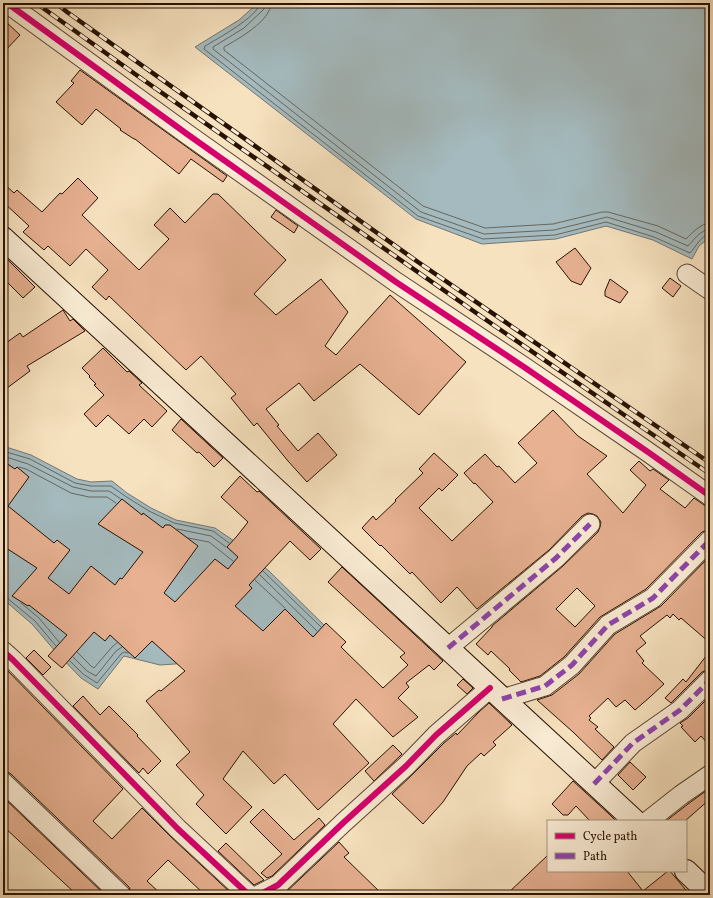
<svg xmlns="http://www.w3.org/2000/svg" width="713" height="898" font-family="Vollkorn,serif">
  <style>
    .water { fill: #a4babe; stroke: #727672 }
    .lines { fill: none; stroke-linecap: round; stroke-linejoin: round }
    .shore { stroke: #66665f; stroke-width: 1 }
    .building { fill: #e7b192; stroke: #271100; fill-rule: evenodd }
    .street-casing { stroke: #5b4530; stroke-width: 21 }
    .secondary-casing { stroke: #271100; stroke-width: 24 }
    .street { stroke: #faecd5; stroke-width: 19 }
    .secondary { stroke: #faecd5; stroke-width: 22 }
    .rail-casing { stroke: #271100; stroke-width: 4.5 }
    .rail { stroke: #faecd5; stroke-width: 3; stroke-dasharray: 9; stroke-linecap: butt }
    .quiet { stroke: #8e44ad; stroke-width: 5; stroke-dasharray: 10 5; stroke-linecap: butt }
    .cycleway-casing { stroke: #faecd5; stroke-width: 8 }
    .cycleway { stroke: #d6006c; stroke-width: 6 }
  </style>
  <rect width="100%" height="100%" fill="#f7e2bf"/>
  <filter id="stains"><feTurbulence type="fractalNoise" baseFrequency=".005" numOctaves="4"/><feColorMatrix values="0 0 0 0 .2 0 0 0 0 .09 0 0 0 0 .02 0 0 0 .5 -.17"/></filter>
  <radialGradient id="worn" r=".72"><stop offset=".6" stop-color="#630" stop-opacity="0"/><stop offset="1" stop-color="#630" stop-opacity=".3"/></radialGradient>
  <g class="water">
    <polygon points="258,3 710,3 710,237 699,246 692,259 653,240 606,226 556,239 482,244 416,219 195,47 239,20"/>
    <polygon points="3,446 31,455 77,479 91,482 112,481 127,493 151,508 176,520 215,528 234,541 269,571 324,625 330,639 189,663 160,665 124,656 98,689 81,678 55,651 32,624 3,599"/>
  </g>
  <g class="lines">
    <g class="shore">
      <path d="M 260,3 C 259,16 217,39 205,46 L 204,49 L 418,216 L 483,239 L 555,235 L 606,222 L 654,237 L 690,253 C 696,247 700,236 710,234"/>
      <path d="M 265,3 L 265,7 L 263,10 L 244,28 L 213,47 L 213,49 L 421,212 L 484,234 L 554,230 L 607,217 L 656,232 L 688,246 C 694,240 700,230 710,229"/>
      <path d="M 271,3 C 271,21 238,39 224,47 L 224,50 L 423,206 L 485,228 L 553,224 L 602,212 L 608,212 L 658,226 L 686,239 C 693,232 700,224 710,223"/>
      <polyline points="3,451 30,459 75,483 91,486 111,486 125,496 149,511 174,523 213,531 229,543"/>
      <polyline points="3,456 28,464 73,487 91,491 109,491 121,499"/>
      <polyline points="19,467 26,469 71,493 89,497 107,497 116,503"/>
      <polyline points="177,529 211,536 226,547"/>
      <polyline points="188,538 209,542 233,561"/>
      <polyline points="263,571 321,627"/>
      <polyline points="260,575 317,631"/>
      <polyline points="255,580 285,608"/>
      <polyline points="3,597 7,598 35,621 56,646"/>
      <polyline points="21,603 39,618 59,642"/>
      <polyline points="77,652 91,666 94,668 112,647 117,643"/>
      <polyline points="73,657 87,671 96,676 116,651 122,647"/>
      <polyline points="70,661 83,674 97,683 121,654 124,652 128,653"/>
    </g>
  </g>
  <g class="building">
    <polygon points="3,19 20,35 3,53"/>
    <polygon points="80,70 227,176 223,182 191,159 179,174 135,139 134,139 120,130 121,129 96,109 82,125 56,102 74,83 71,81"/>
    <polygon points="78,178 98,198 82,215 139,270 169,239 154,225 170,208 185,223 213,194 218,194 286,260 254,294 276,315 321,279 348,312 325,346 336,355 390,295 466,362 419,415 360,364 314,401 299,383 266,409 279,425 277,426 298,451 318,433 337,455 307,482 288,461 257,423 254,426 231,398 236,394 201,356 186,370 109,296 106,300 92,287 108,270 86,249 70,266 48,246 44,250 23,232 29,226 3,202 3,183 14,193 17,190 42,212 60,193 62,194"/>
    <polygon points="276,210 298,226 294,233 271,217"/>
    <polygon points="575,248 591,268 581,285 571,281 556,262"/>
    <polygon points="3,255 35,287 23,298 3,278"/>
    <polygon points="670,278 681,286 673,297 662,288"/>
    <polygon points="610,279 628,292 620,303 605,296 605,291"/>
    <polygon points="63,310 70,321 73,319 85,331 27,366 30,371 3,391 3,345 20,333 23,337"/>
    <polygon points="103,348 127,372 129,371 142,383 139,385 167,411 152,427 144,419 129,434 108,415 96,427 84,414 104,395 94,385 96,384 89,377 90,376 82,368"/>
    <path d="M 553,410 L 578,436 L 607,456 L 587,474 L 623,513 L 646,485 L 630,470 L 639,461 L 650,471 L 653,469 L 669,480 L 660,489 L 685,508 L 694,498 L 704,505 L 710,507 L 710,529 L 707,530 L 702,532 L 646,589 L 600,617 L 564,657 L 540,676 L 521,682 L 509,670 L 510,669 L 491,651 L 488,655 L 476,644 L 492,627 L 492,626 L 563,566 L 598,532 L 600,527 L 601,522 L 597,516 L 593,514 L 588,513 L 582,516 L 549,550 L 477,609 L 457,587 L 441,603 L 412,572 L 410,574 L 381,545 L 380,546 L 362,528 L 373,516 L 376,520 L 396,501 L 395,500 L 423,473 L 419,469 L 434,453 L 458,475 L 442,491 L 439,488 L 419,508 L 452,541 L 493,502 L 475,483 L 474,484 L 464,473 L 485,454 L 497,467 L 499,466 L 515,483 L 537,463 L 518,443 ZM 577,588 L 595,606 L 575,627 L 556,609 Z"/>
    <polygon points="181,419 223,458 214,467 199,452 197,453 172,430"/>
    <polygon points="3,461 15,469 17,467 29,477 8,506 54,543 57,540 70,550 48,578 69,594 91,566 115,585 120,578 122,579 143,552 98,524 122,499 142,515 143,513 163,528 165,525 170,525 198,546 164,593 175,602 215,559 228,569 238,557 227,547 237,536 248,522 221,497 240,476 257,492 259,491 321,549 310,560 290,541 249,585 252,588 235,606 263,631 285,609 313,637 326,623 346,642 341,647 383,688 408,665 400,657 405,653 328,582 342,567 443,661 434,670 429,665 406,683 409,687 398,698 418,717 393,737 356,699 333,724 369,763 318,810 285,774 274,784 243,751 223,779 252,807 226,834 196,804 204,795 176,765 190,752 146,701 159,690 161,691 185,671 152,641 135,658 110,635 105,641 94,632 62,668 48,656 67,635 29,605 28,606 12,596 37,568 3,546"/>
    <polygon points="710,556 710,643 681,618 679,620 673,614 670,618 667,615 640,636 646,643 636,651 644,661 642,663 664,684 650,697 635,710 625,700 616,707 608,698 589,716 591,718 589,720 598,727 595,729 614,747 602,760 573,732 537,700 552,695 579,674 615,634 661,606"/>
    <polygon points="34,650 51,667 43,675 26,658"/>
    <polygon points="710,651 710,669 707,670 702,672 671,703 665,698 683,679 686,682"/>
    <polygon points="3,666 123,789 93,821 112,839 142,808 171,837 233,895 205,895 168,860 147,881 162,895 132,895 131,892 129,887 11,774 6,771 3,771"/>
    <polygon points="463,679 473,688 467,694 457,685"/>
    <polygon points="83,696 100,715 109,706 138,735 137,736 161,761 148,774 143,768 139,773 73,706"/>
    <polygon points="710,696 710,746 701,736 695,742 681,727 683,726 680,723 688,718"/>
    <polygon points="489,703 512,725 493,742 496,745 484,756 481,753 467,766 443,802 423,824 392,794 413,774 444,743 456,733 457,735 479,712"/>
    <polygon points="393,745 402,754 374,781 365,771"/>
    <polygon points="630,762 646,777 633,790 618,775"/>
    <polygon points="573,781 609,814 616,821 590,821 576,806 568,815 563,815 552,804"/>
    <polygon points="710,788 710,799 685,821 666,821 688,804"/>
    <polygon points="3,797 105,895 77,895 3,826"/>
    <polygon points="263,809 294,840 319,818 325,825 272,876 267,878 261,873 282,854 250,822"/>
    <polygon points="339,842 349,853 344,857 383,895 283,895"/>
    <polygon points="226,843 264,880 254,885 218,851"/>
    <polygon points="548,855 548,871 627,871 643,891 668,871 670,871 690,895 506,895"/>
  </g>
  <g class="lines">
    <g class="street-casing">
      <g id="street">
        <polyline points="7,3 187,134 396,282 524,367 648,452 710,496"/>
        <polyline points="687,274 710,290"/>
        <polyline points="448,648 556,558 590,524"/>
        <polyline points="3,651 13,660 178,829 249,895"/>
        <polyline points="502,699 545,686 572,665 608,625 653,598 710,540"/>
        <polyline points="3,782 121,895"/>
        <polyline points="594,784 633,743 680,710 710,680"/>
        <polyline points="648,821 681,795 710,775"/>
        <polyline points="259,895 278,885 343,823 406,766 436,735 490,688"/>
      </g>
    </g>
    <g class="secondary-casing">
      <g id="secondary">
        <polyline points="3,238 635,821"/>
        <polyline points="686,871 710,894"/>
      </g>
    </g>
    <use href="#street" class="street"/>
    <use href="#secondary" class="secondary"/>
    <g class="rail-casing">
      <g id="rail">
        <polyline points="36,3 135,74 492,324 710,474"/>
        <polyline points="56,3 67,12 418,262 710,463"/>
      </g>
    </g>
    <use href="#rail" class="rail"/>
    <g class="quiet">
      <polyline points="448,648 556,558 590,524"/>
      <polyline points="502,699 545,686 572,665 608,625 653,598 710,540"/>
      <polyline points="594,784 633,743 680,710 710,680"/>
    </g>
    <g class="cycleway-casing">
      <g id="cycleway">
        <polyline points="7,3 187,134 396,282 524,367 648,452 710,496"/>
        <polyline points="3,651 13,660 178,829 249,895"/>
        <polyline points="259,895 278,885 343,823 406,766 436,735 490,688"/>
      </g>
    </g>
    <use href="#cycleway" class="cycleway"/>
  </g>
  <rect width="713" height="898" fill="none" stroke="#f7e2bf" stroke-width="16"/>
  <rect x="4" y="4" width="705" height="890" fill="none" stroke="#271100" stroke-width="2"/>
  <rect x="8" y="8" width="697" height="882" fill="none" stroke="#271100"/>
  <rect x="547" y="820" width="140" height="52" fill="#faecd5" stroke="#a69480"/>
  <rect x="555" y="833" width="20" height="6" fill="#d6006c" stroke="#a69480"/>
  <text x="583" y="840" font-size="12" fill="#271100">Cycle path</text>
  <rect x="555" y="853" width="20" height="6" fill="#8e44ad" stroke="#a69480"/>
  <text x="583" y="860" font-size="12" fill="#271100">Path</text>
  <rect width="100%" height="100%" filter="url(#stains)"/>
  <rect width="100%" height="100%" fill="url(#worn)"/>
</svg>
